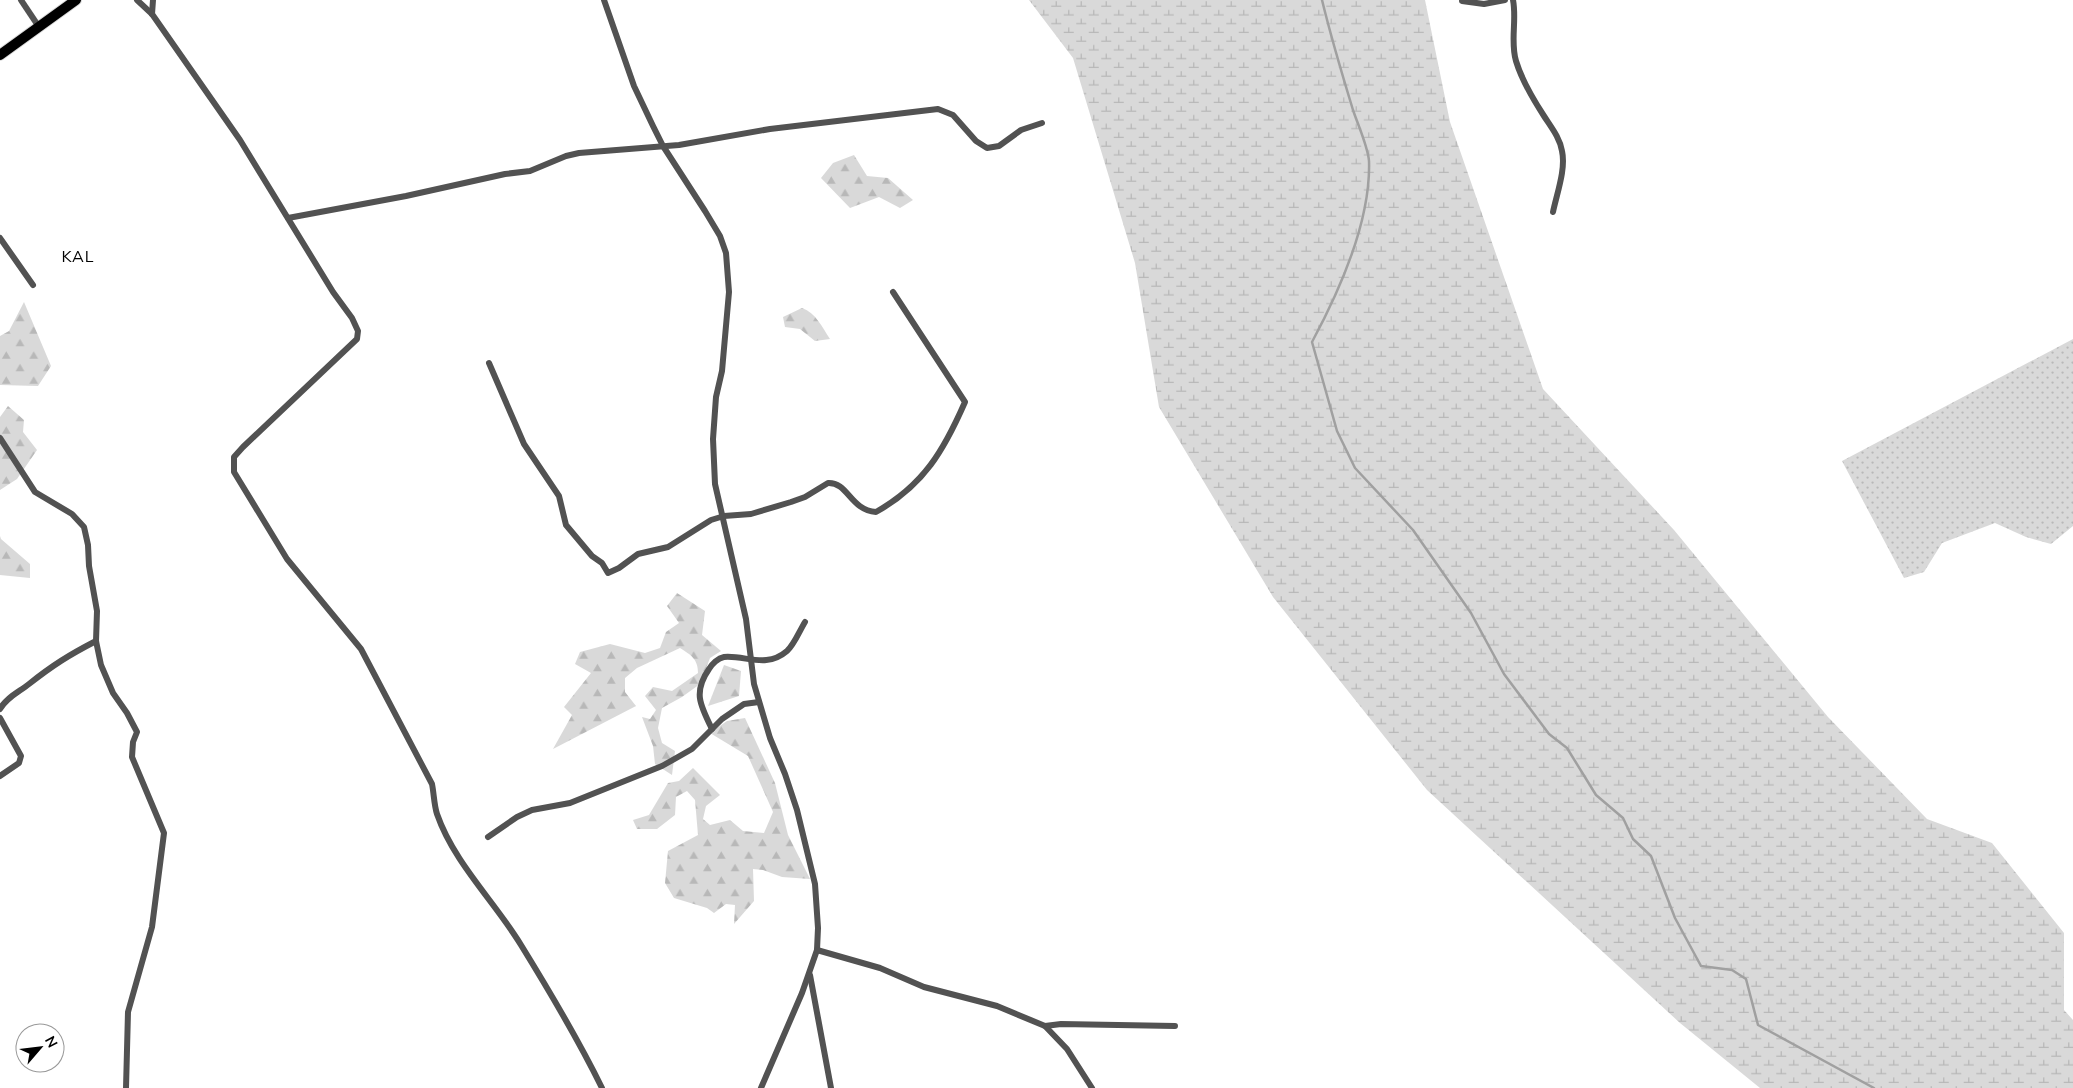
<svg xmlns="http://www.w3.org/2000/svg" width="2073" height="1088" font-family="Mulish,sans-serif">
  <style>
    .grass { fill: url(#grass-dots) }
    .forest { fill: url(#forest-firs) }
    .wetland { fill: url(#wetland-marsh) }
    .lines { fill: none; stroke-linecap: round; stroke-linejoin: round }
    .stream { stroke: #a0a0a0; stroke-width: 2.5 }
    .primary-casing { stroke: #dbdbdb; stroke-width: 12 }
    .minor { stroke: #525252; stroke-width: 6 }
    .primary { stroke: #000; stroke-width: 10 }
    .labels { text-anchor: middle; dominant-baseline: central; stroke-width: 4; stroke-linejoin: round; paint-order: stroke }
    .quarter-label { font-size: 16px; letter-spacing: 1px; fill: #000; stroke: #fff }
  </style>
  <defs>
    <pattern id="grass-dots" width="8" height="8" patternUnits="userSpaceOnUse" patternTransform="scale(1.25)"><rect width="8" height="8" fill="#d9d9d9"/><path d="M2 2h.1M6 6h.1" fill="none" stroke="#b8b8b8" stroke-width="1.8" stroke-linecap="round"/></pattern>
    <pattern id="forest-firs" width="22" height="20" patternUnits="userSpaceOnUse" patternTransform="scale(1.25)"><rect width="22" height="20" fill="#d9d9d9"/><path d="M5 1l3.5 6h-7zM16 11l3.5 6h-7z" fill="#b8b8b8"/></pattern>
    <pattern id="wetland-marsh" width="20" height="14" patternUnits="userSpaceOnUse" patternTransform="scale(1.25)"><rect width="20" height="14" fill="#d9d9d9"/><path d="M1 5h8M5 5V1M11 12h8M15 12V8" fill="none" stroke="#b8b8b8"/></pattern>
  </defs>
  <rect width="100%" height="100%" fill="#fff"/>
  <polygon class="grass" points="2073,339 2073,526 2051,544 2026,537 1995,523 1942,543 1924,572 1904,578 1842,461"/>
  <g class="forest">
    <polygon points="854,155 867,176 888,178 913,200 900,208 879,197 850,208 821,178 833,163"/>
    <polygon points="24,302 51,366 38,386 0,385 0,336 9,331"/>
    <path d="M 802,308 C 816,313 822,327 830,339 L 815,341 L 800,329 L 785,327 L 783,317 Z"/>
    <polygon points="8,406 24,420 23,432 37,450 17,479 0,490 0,417"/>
    <polygon points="0,536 1,539 30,564 30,578 0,575"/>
    <path d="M 677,593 L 705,611 L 702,635 L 721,651 L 710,658 L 700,684 L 682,697 L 662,708 L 658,728 L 662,743 L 675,751 L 672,775 L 655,764 L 653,746 L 642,717 L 650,719 L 656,710 L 645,696 L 653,687 L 672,691 L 698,673 C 698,659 691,655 680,648 L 637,668 L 625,678 L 625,692 L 636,706 L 553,749 L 572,715 L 564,707 L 591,673 L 575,664 L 580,652 L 610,644 L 645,653 L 660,648 L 666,632 L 679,623 L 667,606 Z"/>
    <polygon points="724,665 741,671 739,696 708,706"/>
    <polygon points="745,718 775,783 788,835 810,879 782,877 763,870 753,869 754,901 734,924 735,905 726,904 714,913 707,908 674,898 665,883 668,851 698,835 695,800 687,791 676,797 675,815 657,829 637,829 633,820 649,815 668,783 679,781 693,768 720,795 706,806 703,819 710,825 730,820 743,831 764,833 773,812 748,756 710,733 727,721"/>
  </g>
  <polygon class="wetland" points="1029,0 1425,0 1450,122 1543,389 1674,530 1828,717 1927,819 1992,843 2064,933 2064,1010 2073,1020 2073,1088 1760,1088 1680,1023 1427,790 1273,597 1159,407 1135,263 1073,58"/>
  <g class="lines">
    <path class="stream" d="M 1322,0 C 1331,37 1342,74 1353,110 C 1358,125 1368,147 1369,161 C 1371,221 1340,290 1312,342 L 1337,431 L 1355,468 L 1413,530 L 1471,613 L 1504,674 L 1549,734 L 1567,748 L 1596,795 L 1623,818 L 1633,839 L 1651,856 L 1675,918 L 1701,966 L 1732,970 L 1746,979 L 1758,1025 L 1874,1088"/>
    <g class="primary-casing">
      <polyline id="primary" points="0,55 76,0"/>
    </g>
    <g class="minor">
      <polyline points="21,0 39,27"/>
      <path d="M 137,0 L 152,14 L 240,140 L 333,292 L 352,318 L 358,331 L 357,339 L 243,447 L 234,457 L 234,472 L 287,559 L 361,649 L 432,784 C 434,794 434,805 437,814 C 454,863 495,902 521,945 C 550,992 578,1039 602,1088"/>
      <polyline points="604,0 634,86 653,126 663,146 705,211 720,236 726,253 729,292 722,371 716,397 713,439 715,484 746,619 754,684 770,738 785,774 797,810 815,884 818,928 817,950 802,993 761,1088"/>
      <path d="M 1513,0 C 1517,20 1510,42 1516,61 C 1522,81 1533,99 1544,116 C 1551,127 1560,138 1562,151 C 1566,169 1557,193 1553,212"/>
      <polyline points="1462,1 1484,4 1505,0"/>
      <polyline points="152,14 153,0"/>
      <polyline points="288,218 406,196 505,174 530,171 566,156 579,153 679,145 770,129 938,109 953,115 976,141 987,148 999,146 1021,130 1042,123"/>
      <polyline points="0,238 33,285"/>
      <path d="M 489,363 L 524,444 L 559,496 L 566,525 L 592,556 L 602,563 L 608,573 L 619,568 L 638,554 L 668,547 L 711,520 L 724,516 L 751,514 L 791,502 L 805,497 L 828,483 C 848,482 850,510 876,512 C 924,485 944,450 965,402 L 893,292"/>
      <polyline points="0,438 35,492 72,514 84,527 88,545 89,566 97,611 96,641 101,665 113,693 127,713 137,732 133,742 132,757 164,833 152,927 128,1012 126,1088"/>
      <path d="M 0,709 C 7,697 19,692 29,684 C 53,665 69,655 96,641"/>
      <polyline points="0,718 21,756 19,763 0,776"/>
      <path d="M 712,729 C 700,705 693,692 709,669 C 712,664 718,658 724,657 C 746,655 766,669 787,651 C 794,645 800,630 805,622"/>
      <polyline points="488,837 517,817 532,810 570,803 662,766 692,749 722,719 744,704 759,702"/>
      <polyline points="817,950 880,968 924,987 997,1006 1045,1026 1067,1049 1092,1088"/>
      <polyline points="810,975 831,1088"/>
      <polyline points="1045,1026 1061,1024 1175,1026"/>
    </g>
    <use href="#primary" class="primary"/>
  </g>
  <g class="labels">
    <g class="quarter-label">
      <text x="78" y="256">KAL</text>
    </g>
  </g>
  <g transform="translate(40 1048) rotate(62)"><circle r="24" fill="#ffffff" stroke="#999999"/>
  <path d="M0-4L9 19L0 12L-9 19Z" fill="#000000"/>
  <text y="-8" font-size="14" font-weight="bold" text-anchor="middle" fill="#000000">N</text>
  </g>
</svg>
